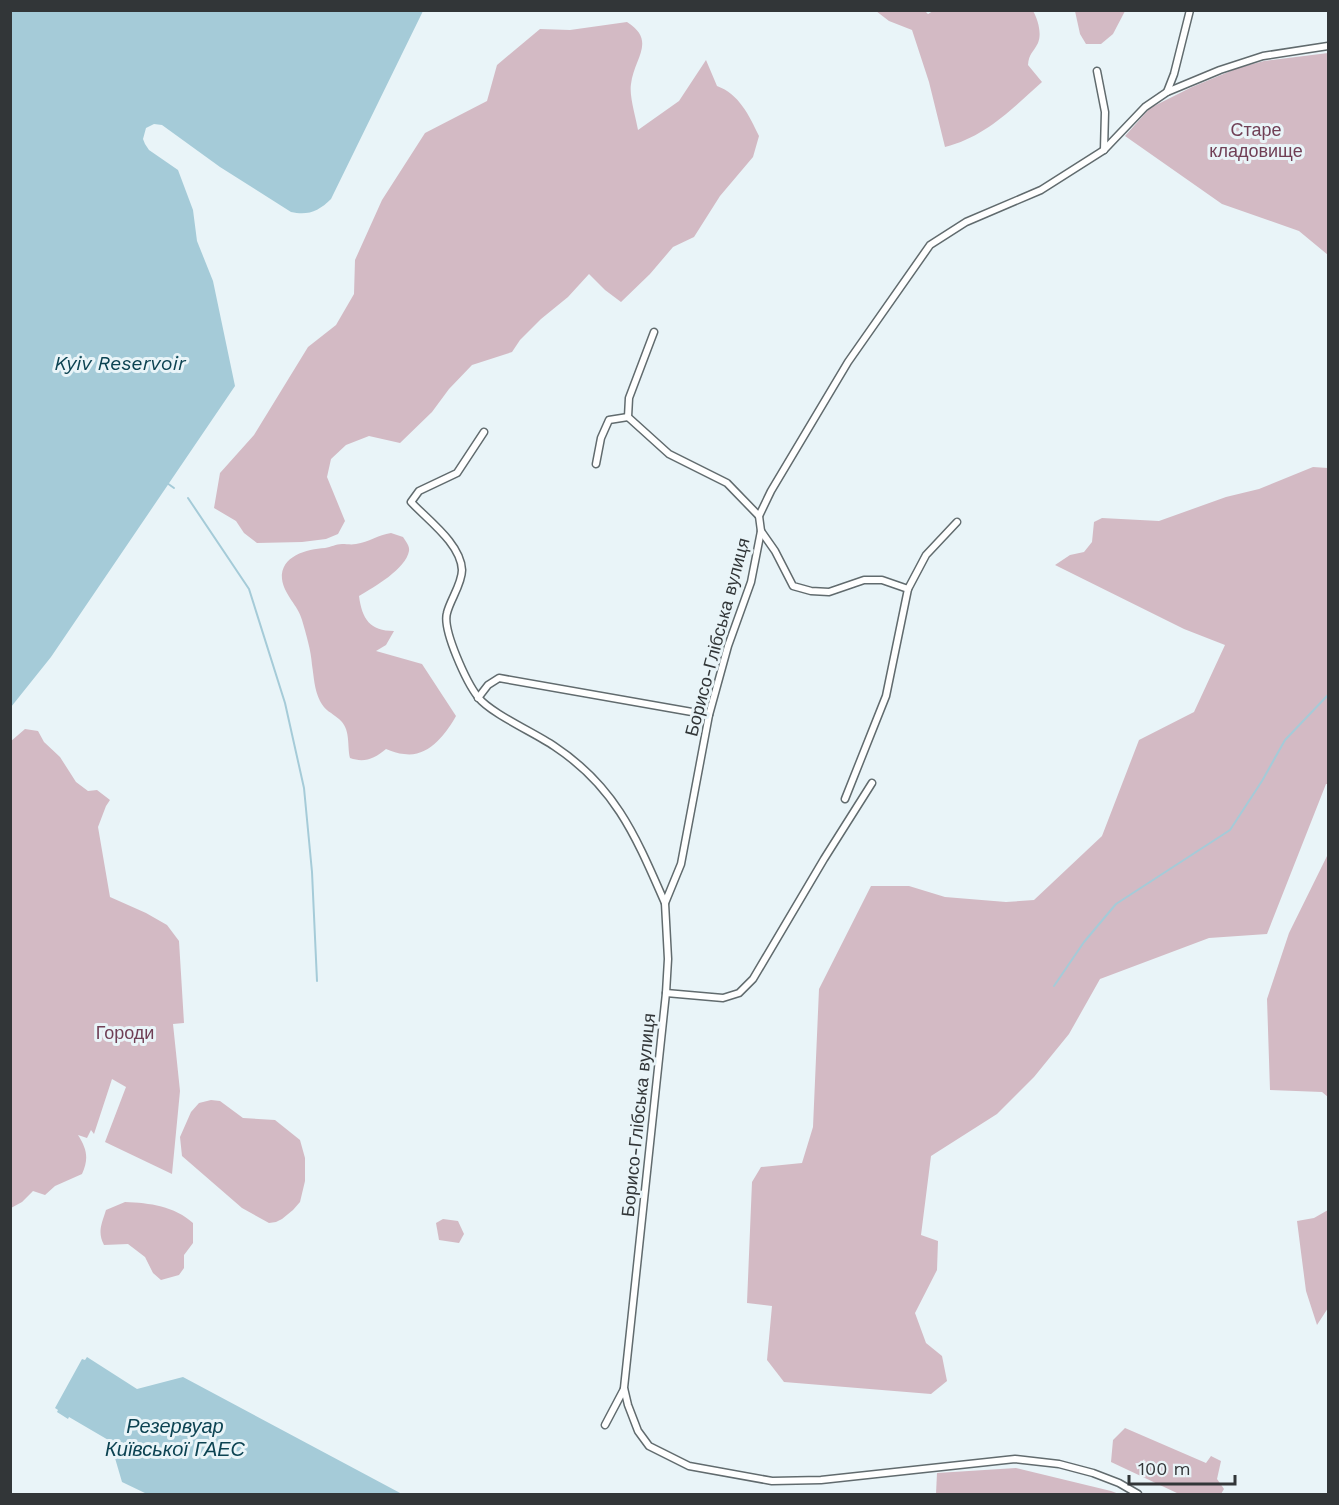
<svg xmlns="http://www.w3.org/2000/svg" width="1339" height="1505" font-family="'Work Sans',sans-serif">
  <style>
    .green { fill: #d3bac4 }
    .water { fill: #a5cbd8 }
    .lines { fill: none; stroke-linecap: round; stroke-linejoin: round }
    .stream { stroke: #a5cbd8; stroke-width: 2 }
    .minor-casing { stroke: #616b6e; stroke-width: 9 }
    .minor { stroke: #fff; stroke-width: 6 }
    .labels { text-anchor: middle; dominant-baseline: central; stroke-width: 6; stroke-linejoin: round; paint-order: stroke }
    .park-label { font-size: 18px; fill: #703f55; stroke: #e9f4f8 }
    .street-label { font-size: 18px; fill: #323638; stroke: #e9f4f8 }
    .water-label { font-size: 20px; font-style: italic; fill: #0c4352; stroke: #e9f4f8 }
  </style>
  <rect width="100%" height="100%" fill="#e9f4f8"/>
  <g class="green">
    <path d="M 933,11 L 1033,11 C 1038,19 1042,34 1038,43 C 1033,53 1029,53 1028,65 L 1042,82 C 1012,109 985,137 945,147 L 929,82 L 912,30 L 889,21 L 876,11 L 925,11 L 928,14 Z"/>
    <polygon points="1075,11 1075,10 1125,11 1113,34 1101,44 1086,44 1080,34"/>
    <path d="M 627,22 C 657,41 634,58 631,84 C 629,96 636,118 638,130 L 679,101 L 706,60 L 717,86 C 739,94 749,115 759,136 L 753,157 L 720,196 L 694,237 L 673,247 L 650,274 L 621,302 L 605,290 L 589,274 L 568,297 L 541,319 L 520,340 L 512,352 L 472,365 L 449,389 L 432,412 L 400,443 L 369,436 L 346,445 L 331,459 L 327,477 L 345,521 L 338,534 L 326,539 L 302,542 L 257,543 L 244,533 L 236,521 L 214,508 L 220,473 L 254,435 L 308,347 L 336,325 L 354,294 L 355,260 L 382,200 L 425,133 L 487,101 L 497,65 L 540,29 L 570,30 Z"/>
    <polygon points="1328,53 1328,255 1299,231 1222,204 1125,136 1150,108 1192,87 1238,68 1264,61"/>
    <polygon points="1313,467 1328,468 1328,784 1326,784 1267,934 1209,938 1100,979 1069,1034 1034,1077 997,1114 931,1156 921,1235 938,1241 937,1270 915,1313 926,1343 942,1356 947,1381 931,1394 784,1382 767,1360 772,1306 747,1303 752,1182 761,1167 802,1163 813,1127 819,989 871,886 909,886 945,897 1006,902 1034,900 1102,836 1139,740 1194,712 1225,645 1184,629 1055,565 1070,555 1084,552 1092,542 1094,522 1102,518 1159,521 1226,497 1259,489"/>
    <path d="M 391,533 L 403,537 C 406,542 410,546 409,551 C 406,569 374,587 359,596 C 362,619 370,631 394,631 L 386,645 L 376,651 L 422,664 L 456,716 C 446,734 428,758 404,754 C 398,754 392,751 386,749 C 374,759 364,763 350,758 C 347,745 351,729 339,719 C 331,712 325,711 320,701 C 314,689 314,677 312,665 C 311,650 306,634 302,620 C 298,605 284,595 282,579 C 280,556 307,549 325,548 C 331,547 336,544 342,544 C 347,544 351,545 356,544 C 369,542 378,535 391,533 Z"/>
    <path d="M 25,729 L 38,731 L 44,742 L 60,757 L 76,782 L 88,791 L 97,790 L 110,800 L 106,806 L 98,827 L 110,897 L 146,913 L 167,925 L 179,941 L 184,1023 L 173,1024 L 180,1091 L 172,1174 L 105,1142 L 126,1087 L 112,1079 L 94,1134 L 91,1130 L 87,1138 L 78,1135 C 87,1149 89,1159 82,1174 L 55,1186 L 45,1195 L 33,1191 L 22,1202 L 11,1208 L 10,742 Z"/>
    <polygon points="1328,854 1328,1097 1322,1092 1270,1090 1267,999 1289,933"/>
    <polygon points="211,1100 220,1101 243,1118 275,1120 300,1140 305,1158 305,1181 300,1202 293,1210 282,1219 276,1222 269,1223 242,1208 182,1156 180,1137 191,1112 199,1103"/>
    <path d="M 125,1202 C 150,1203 174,1206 193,1223 L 193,1243 L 184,1255 L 184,1268 L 179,1275 L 161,1280 L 153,1273 L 145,1257 L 128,1244 L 104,1245 C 97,1232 102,1223 106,1210 Z"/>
    <polygon points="1328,1210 1328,1308 1317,1325 1306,1291 1297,1221 1314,1218"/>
    <polygon points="443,1219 458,1221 464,1234 459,1243 439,1240 436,1223"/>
    <polygon points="1125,1428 1206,1463 1211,1456 1221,1461 1217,1479 1224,1489 1221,1494 1179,1494 1111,1462 1113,1440"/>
    <polygon points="1016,1468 1111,1491 1119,1494 936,1494 937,1473"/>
  </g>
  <g class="water">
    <path d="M 11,10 L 423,11 L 331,199 C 319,211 308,216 291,212 L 220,167 L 162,125 L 154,124 L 146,128 L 143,139 L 145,144 L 149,150 L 178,170 L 193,210 L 197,241 L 213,281 L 235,386 L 51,657 L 11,707 Z"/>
    <polygon points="87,1357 137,1389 183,1377 402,1494 147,1494 122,1482 110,1441 69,1417 68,1419 57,1412 58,1410 55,1408 82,1359 85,1360"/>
  </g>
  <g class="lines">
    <g class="stream">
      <polyline points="167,483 174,488"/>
      <polyline points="188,498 249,589 285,703 304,788 312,872 317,981"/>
      <polyline points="1054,986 1084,942 1116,904 1230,830 1262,781 1285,740 1328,695"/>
    </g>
    <g class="minor-casing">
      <g id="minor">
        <polyline points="1097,71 1105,112 1104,150"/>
        <polyline points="1167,92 1174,74 1190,10"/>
        <polyline points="654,332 629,398 628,417 669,454 727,483 759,516"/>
        <path d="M 484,432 L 457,473 L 419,491 L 411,502 C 428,520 461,544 462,570 C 462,584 450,600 447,613 C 442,630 467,683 478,697 C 490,713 535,733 554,746 C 616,787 636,837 665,903"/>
        <polyline points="596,464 601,438 609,420 628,417"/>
        <polyline points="761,531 775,551 793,586 811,591 829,592 864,580 882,580 908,589 886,696 845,799"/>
        <polyline points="908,589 926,555 957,522"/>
        <polyline points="478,698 488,685 499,678 709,715"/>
        <polyline points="666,993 723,998 739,993 753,979 824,859 872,783"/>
        <polyline points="605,1425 624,1389"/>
        <polyline points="1138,1494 1119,1483 1093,1473 1059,1464 1015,1459 821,1480 772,1481 689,1466 649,1446 638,1431 628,1405 624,1388 666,993 668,959 665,903 681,864 709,715 728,646 751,582 761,531 759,516 771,491 848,362 930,245 966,222 1041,190 1104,150 1145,107 1167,92 1220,70 1263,56 1328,46"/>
      </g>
    </g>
    <use href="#minor" class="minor"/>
  </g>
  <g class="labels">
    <g class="park-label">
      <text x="1256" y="129">Старе<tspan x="1256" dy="21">кладовище</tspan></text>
      <text x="125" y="1032">Городи</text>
    </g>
    <g class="street-label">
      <text transform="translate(717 637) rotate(-75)">Борисо-Глібська вулиця</text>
      <text transform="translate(638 1115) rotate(-84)">Борисо-Глібська вулиця</text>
    </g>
    <g class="water-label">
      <text x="120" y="363">Kyiv Reservoir</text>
      <text x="175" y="1426">Резервуар<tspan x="175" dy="23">Київської ГАЕС</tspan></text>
    </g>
  </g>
  <rect width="1339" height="1505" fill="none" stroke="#323638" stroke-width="24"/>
  <path d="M1129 1475v9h106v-9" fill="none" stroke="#323638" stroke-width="3"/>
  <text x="1138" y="1475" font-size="18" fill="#323638" stroke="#e9f4f8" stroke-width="4.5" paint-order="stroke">100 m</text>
</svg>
